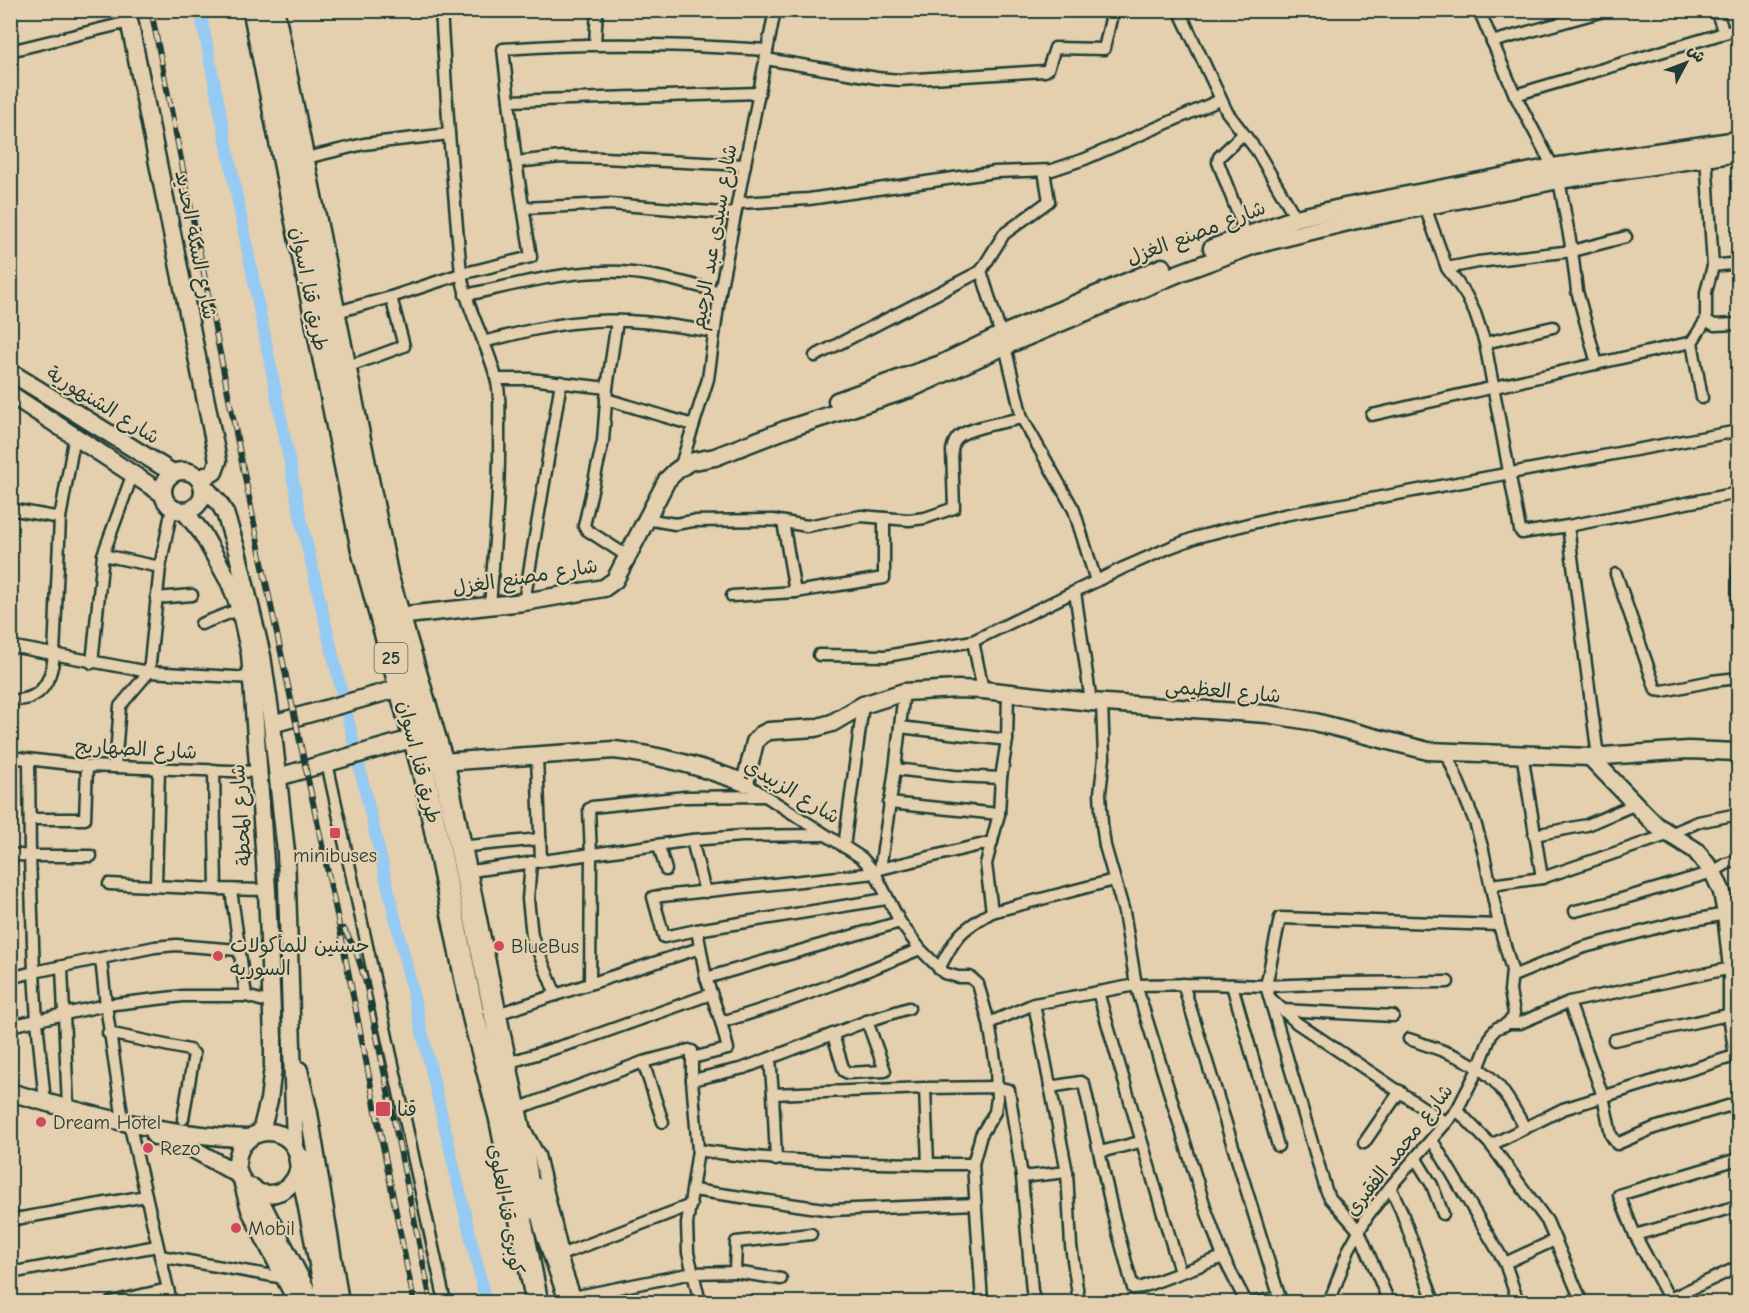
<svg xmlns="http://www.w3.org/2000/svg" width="1749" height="1313" font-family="'Comic Neue','Playpen Sans Arabic',sans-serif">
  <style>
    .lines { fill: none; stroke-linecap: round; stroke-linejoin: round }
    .canal { stroke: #95caf3; stroke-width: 12 }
    .street-casing { stroke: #1f3d34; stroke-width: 15 }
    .secondary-casing { stroke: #1f3d34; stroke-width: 21 }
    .highway-casing { stroke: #1f3d34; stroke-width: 26 }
    .street { stroke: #e4cfae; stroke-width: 10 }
    .secondary { stroke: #e4cfae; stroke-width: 16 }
    .highway { stroke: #e4cfae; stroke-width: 21 }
    .rail-casing { stroke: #1f3d34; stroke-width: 6 }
    .rail { stroke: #e4cfae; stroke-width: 4; stroke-dasharray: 11; stroke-linecap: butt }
    .poi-dot { fill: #d1495b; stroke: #e4cfae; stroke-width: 2 }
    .labels { text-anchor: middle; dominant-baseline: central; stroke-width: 4.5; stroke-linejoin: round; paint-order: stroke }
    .shield { fill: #e4cfae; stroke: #5a6959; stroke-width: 1.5 }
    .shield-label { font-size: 18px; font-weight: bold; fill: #1f3d34 }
    .street-label { font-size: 20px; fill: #1f3d34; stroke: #e4cfae }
    .poi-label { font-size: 20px; fill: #1f3d34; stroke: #e4cfae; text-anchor: start }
  </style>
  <rect width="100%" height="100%" fill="#e4cfae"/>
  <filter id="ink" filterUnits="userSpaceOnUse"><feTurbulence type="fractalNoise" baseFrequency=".0167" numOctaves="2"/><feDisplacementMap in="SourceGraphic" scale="12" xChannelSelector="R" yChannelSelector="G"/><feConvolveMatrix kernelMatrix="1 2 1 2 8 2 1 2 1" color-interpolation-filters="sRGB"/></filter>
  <g filter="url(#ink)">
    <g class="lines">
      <polyline class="canal" points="200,10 302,524 486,1302"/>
      <g class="street-casing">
        <g id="street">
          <path d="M 441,10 L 449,134 L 461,274 C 468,313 487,342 496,378 C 501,395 499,415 499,433 C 500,491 494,549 490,607"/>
          <polyline points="1179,10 1227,112 1257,151 1296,218"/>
          <polyline points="1479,10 1515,95"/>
          <polyline points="1716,10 1724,33"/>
          <polyline points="1492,42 1607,10"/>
          <polyline points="595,43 597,10"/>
          <polyline points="10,51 129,22"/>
          <polyline points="766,59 877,78 900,80 1045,71 1048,69 1055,48 1104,49 1113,10"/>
          <polyline points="509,101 759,93"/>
          <polyline points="1243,134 1219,157 1218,162 1246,235"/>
          <polyline points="302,159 364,144 449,134"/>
          <polyline points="516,162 561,157 604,158 745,165"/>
          <polyline points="1553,167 1515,95 1738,29"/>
          <polyline points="1559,180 1572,251 1577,291 1597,364"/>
          <polyline points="738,203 809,199 995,172 1052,170 1085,159 1220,100"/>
          <polyline points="1425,207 1447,268 1466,295 1475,313 1485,343 1520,530 1522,533 1568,526 1738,493"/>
          <polyline points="523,208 610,204 735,214"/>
          <polyline points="1713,266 1738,263"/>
          <polyline points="1447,268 1478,262 1572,251 1626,237"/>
          <polyline points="981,271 1001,335"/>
          <path d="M 465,295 C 510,286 556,273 602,272 C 642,270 682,282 720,292"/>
          <path d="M 333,313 L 391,297 L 461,274 L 531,257 L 516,162 L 503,49 C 591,42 679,44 767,50"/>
          <polyline points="1706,320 1714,325 1738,324"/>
          <polyline points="617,321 607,388 603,441 584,526 587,530 627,556"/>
          <path d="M 483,342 C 515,334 548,325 582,322 C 626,317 671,325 714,332"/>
          <polyline points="1485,343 1553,327"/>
          <polyline points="1005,346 1022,418 1074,510 1096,581"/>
          <polyline points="815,356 981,271 1004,234 1049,201 1044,171"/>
          <polyline points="344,368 404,346 391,297"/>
          <polyline points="497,379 530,379 607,388"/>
          <polyline points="1702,398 1692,342 1706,320 1706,292 1713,266 1706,156"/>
          <polyline points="606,399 693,425"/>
          <polyline points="1372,415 1692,342"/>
          <polyline points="680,468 708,379 720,292 775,10"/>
          <polyline points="10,509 60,518"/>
          <path d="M 646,519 L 675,524 L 693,521 L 773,520 L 807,526 L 861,516 L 909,520 L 925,518 L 954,508 L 952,450 C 953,445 954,441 958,437 C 969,427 1006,422 1022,418"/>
          <polyline points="783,522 795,592"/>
          <polyline points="1568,526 1598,757"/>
          <polyline points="103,555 160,567"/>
          <polyline points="1738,568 1738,629"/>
          <polyline points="1616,574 1656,690 1663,691 1712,681 1738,678"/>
          <polyline points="1075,592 1091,702"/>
          <polyline points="732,596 795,592 884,578 884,518"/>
          <polyline points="156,598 192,595"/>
          <polyline points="524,602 561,382"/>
          <polyline points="201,624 240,609"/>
          <polyline points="973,641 983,690"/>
          <polyline points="10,646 149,672 252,678"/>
          <polyline points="819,655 886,656 973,641 1123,568 1171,547 1197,537 1284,515 1738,431"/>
          <polyline points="92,663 103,555 133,473"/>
          <polyline points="1008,693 1007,740 1001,778 999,814 986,864 992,912 1114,880"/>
          <path d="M 10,700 C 41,702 51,682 54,655 L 60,518 L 75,435"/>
          <polyline points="1102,703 1104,758 1100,793 1102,824 1105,846 1124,912 1136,985 1206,1210 1223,1257 1246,1302"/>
          <polyline points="900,727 1007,740"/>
          <polyline points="1522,753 1542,878"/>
          <polyline points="537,756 541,860"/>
          <polyline points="10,757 87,766 259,772"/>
          <polyline points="327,763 445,1302"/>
          <polyline points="115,767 120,706 149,672 160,567 172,508"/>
          <polyline points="895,769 955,776 1001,778"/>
          <polyline points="214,770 216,889 267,890"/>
          <polyline points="745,783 862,858 875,873 900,922 920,949 944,973 958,977 970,977 978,984 989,1023 996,1066 997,1098 995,1112 981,1135 973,1164 982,1302"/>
          <polyline points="889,803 999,814"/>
          <polyline points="30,819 85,819 87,766"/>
          <polyline points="1534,835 1587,825 1636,804"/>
          <polyline points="692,840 705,892"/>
          <polyline points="659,846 666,870"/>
          <polyline points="459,847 540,839"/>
          <polyline points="844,847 863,705"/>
          <polyline points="10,854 30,856 29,760"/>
          <polyline points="91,856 30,856 34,972 155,947 176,945 238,950"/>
          <polyline points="531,862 528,899 532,936 556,995"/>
          <polyline points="880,869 895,769 904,692"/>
          <polyline points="464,872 692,840 742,836 825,835"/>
          <polyline points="109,884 216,889"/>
          <polyline points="156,885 159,768"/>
          <polyline points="1491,885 1542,878 1670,834 1698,822 1738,814"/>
          <polyline points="231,890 246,996 271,1003"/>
          <path d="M 886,899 L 697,930 L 706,978 L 721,1022 C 789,1003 855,976 920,949"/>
          <polyline points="1575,911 1608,903 1713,872 1726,864 1738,860"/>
          <polyline points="697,930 664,937 653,897 875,873 880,869 992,842"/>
          <polyline points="101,959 106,1005 183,996 246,996"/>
          <polyline points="62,967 68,1108"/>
          <path d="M 939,969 C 956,936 959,931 992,912"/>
          <polyline points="1513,976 1581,948 1671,924 1726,914"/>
          <polyline points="10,978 34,972 37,1021 45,1102"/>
          <polyline points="706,978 900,922"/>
          <polyline points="590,983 591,855 589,809 592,807 685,797 763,796"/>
          <polyline points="1183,984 1281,1302"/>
          <polyline points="1232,985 1278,1146"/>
          <polyline points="1098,992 1180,1272"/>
          <polyline points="1271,999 1297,1023 1446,1123"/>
          <polyline points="1569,1002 1603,1096 1611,1135 1617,1144 1654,1128 1738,1103"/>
          <polyline points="1034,1004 1067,1172 1071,1246 1079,1302"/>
          <polyline points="1283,1010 1393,1016"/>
          <polyline points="494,1015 700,948"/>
          <polyline points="989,1023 1034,1004 1136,985 1207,984 1266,986 1343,983 1448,982"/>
          <polyline points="1510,1023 1520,1023 1569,1002 1732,968"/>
          <polyline points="10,1026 106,1005 123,1121"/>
          <polyline points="108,1033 189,1050 194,1054 183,1119"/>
          <polyline points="833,1035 844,1071 848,1073 885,1071 867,1021"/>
          <path d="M 1409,1039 C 1437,1049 1468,1057 1490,1077 C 1505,1091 1515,1110 1525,1128"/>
          <polyline points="1614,1040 1732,1014"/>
          <polyline points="692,1058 728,1049 721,1022"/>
          <polyline points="770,1059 773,1094 776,1160"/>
          <polyline points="643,1062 663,1122"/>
          <polyline points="504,1064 585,1039 711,994"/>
          <polyline points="692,1080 744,1068 867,1021 909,1008"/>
          <polyline points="1050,1087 1081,1082 1084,1084 1113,1214 1133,1288 1142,1287 1223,1257"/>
          <polyline points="773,1094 925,1088 997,1087 1009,1090 1022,1177 1032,1291 1035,1302"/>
          <polyline points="514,1110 643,1062 689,1050 692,1051 692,1080 698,1150 687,1224 688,1253 693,1273 578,1296"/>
          <polyline points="1457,1110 1491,1145 1547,1221 1582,1302"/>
          <polyline points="525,1129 539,1155 561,1246"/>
          <polyline points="131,1131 171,1302"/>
          <polyline points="1432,1140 1505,1263 1518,1302"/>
          <polyline points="1364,1143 1400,1091"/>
          <polyline points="1491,1145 1563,1109 1738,1055"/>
          <path d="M 698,1150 C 776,1162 850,1163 928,1164 L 925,1088"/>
          <polyline points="1100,1152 1140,1142"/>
          <polyline points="1416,1159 1432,1185 1443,1214"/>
          <polyline points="928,1164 973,1164"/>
          <polyline points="1022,1177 1067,1172"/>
          <polyline points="1390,1187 1401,1210 1434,1302"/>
          <polyline points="693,1190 831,1210 976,1204"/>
          <polyline points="10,1220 146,1196"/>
          <polyline points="1635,1235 1738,1206"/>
          <polyline points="563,1254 691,1205"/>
          <polyline points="160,1256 284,1278"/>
          <polyline points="1505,1263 1555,1240"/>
          <polyline points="735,1272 781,1279"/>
          <polyline points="10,1273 157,1246"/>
          <polyline points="111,1302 168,1289"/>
          <polyline points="700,1302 693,1273 735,1272 736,1242 811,1234"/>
          <polyline points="1256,1302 1279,1297"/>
          <polyline points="1326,1302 1332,1295 1349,1249 1368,1215 1390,1187 1457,1110 1478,1069 1492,1033 1497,1028 1505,1025 1513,1018 1514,1013 1510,991 1512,970 1499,925 1483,850 1475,822 1446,752"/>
          <polyline points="1389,1302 1359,1231 1330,1198 1326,1190 1266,986 1280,918 1499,925"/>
          <polyline points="1663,1302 1738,1267"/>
          <polyline points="1671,1302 1635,1235 1619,1195 1738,1159"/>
        </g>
      </g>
      <g class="secondary-casing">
        <g id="secondary">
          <polyline points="127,10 218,461 214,472 199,479"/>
          <polyline points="1212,248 1296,218 1345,207 1553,167 1738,140"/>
          <polyline points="10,372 173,473"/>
          <polyline points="10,394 163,494"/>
          <polyline points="837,401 941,364 1001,335 1162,267"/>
          <circle cx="183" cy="491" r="20"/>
          <polyline points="202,484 219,503 225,513 237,551 262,656 272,724 286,852 295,1145"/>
          <polyline points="184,511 202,533 230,583 240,609 250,654 267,890 273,1038 273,1067 269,1100 261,1132"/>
          <polyline points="398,616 524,602 604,588 615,580 667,480 676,471 689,462 715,457 787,429 910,389 1005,346 1179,273 1255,245 1352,221 1559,180 1738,153"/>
          <polyline points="272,724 400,688"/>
          <polyline points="1590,757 1646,815 1657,826 1695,850 1713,872 1722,892 1726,914 1732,968 1732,1014 1738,1057"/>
          <path d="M 442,762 L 614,750 C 659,755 703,767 745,783 L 755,742 L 761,735 L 769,731 L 815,728 L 832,723 L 863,705 L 904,692 L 957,689 L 983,690 L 1091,702 L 1267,714 L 1315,722 L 1428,751 L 1590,757 L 1688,750 L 1738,752"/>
          <polyline points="278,777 415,738"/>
          <polyline points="299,1070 309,1113 340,1302"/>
          <path d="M 10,1092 C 84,1114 171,1137 248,1138"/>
          <circle cx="268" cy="1163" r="31"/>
          <polyline points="155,1136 193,1149 239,1175"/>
          <polyline points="243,1184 250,1210 297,1302"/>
        </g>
      </g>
      <g class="highway-casing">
        <g id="highway">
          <polyline points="254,10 362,548 424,774 474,1019 500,1117 537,1302"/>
          <polyline points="273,10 387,576 445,772 522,1144 531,1208"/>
          <polyline points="300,1159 328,1302"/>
          <polyline points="536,1189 546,1230 571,1302"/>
          <polyline points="252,1190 310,1302"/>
        </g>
      </g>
      <use href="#street" class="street"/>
      <use href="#secondary" class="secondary"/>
      <use href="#highway" class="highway"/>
      <g class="rail-casing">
        <g id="rail">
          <polyline points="151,10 267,587 337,915 414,1302"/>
          <polyline points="344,929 356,951 366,983 431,1302"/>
        </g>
      </g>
      <use href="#rail" class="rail"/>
    </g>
  </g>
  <g class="poi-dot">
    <rect x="329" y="827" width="12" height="12" rx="3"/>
    <circle cx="499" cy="946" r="6"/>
    <circle cx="218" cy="956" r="6"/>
    <rect x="375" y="1101" width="16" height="16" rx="3"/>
    <circle cx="41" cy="1122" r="6"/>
    <circle cx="148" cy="1148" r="6"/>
    <circle cx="236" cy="1228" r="6"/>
  </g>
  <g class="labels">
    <rect class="shield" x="374.5" y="643" width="33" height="30" rx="4.5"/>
    <g class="shield-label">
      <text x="391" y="658">25</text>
    </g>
    <g class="street-label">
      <text transform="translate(1196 233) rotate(-21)">شارع مصنع الغزل</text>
      <text transform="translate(714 237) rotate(-80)">شارع سيدى عبد الرحيم</text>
      <text transform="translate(196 245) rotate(79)">شارع السكة الحديد</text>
      <text transform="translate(309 289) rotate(79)">طريق قنا, اسوان</text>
      <text transform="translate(103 405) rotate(32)">شارع الشنهورية</text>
      <text transform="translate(525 577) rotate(-9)">شارع مصنع الغزل</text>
      <text transform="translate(1223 691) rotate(5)">شارع العظيمى</text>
      <text transform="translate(136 749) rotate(3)">شارع الصهاريج</text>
      <text transform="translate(419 762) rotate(76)">طريق قنا, اسوان</text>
      <text transform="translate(792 791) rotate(31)">شارع الزبيدي</text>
      <text transform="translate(241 815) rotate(-94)">شارع المحطة</text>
      <text transform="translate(1399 1150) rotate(-52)">شارع محمد الفقيرى</text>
      <text transform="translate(506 1209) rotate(80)">كوبرى قنا العلوى</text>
    </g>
    <g class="poi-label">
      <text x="335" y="855" text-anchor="middle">minibuses</text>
      <text x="230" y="945">حسنين للمأكولات<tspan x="230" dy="23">السوريه</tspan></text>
      <text x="511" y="946">BlueBus</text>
      <text x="397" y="1109">قنا</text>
      <text x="53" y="1122">Dream Hotel</text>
      <text x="160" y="1148">Rezo</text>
      <text x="248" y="1228">Mobil</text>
    </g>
  </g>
  <rect width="1749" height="1313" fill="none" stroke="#e4cfae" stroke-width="36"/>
  <rect x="18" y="18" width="1713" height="1277" fill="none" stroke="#1f3d34" stroke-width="2" filter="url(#ink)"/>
  <g transform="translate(1686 63) rotate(49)" stroke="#e4cfae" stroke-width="4.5" paint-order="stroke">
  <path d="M0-4.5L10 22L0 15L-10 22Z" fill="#1f3d34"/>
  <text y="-9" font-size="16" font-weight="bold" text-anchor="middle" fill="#1f3d34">ش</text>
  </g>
</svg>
